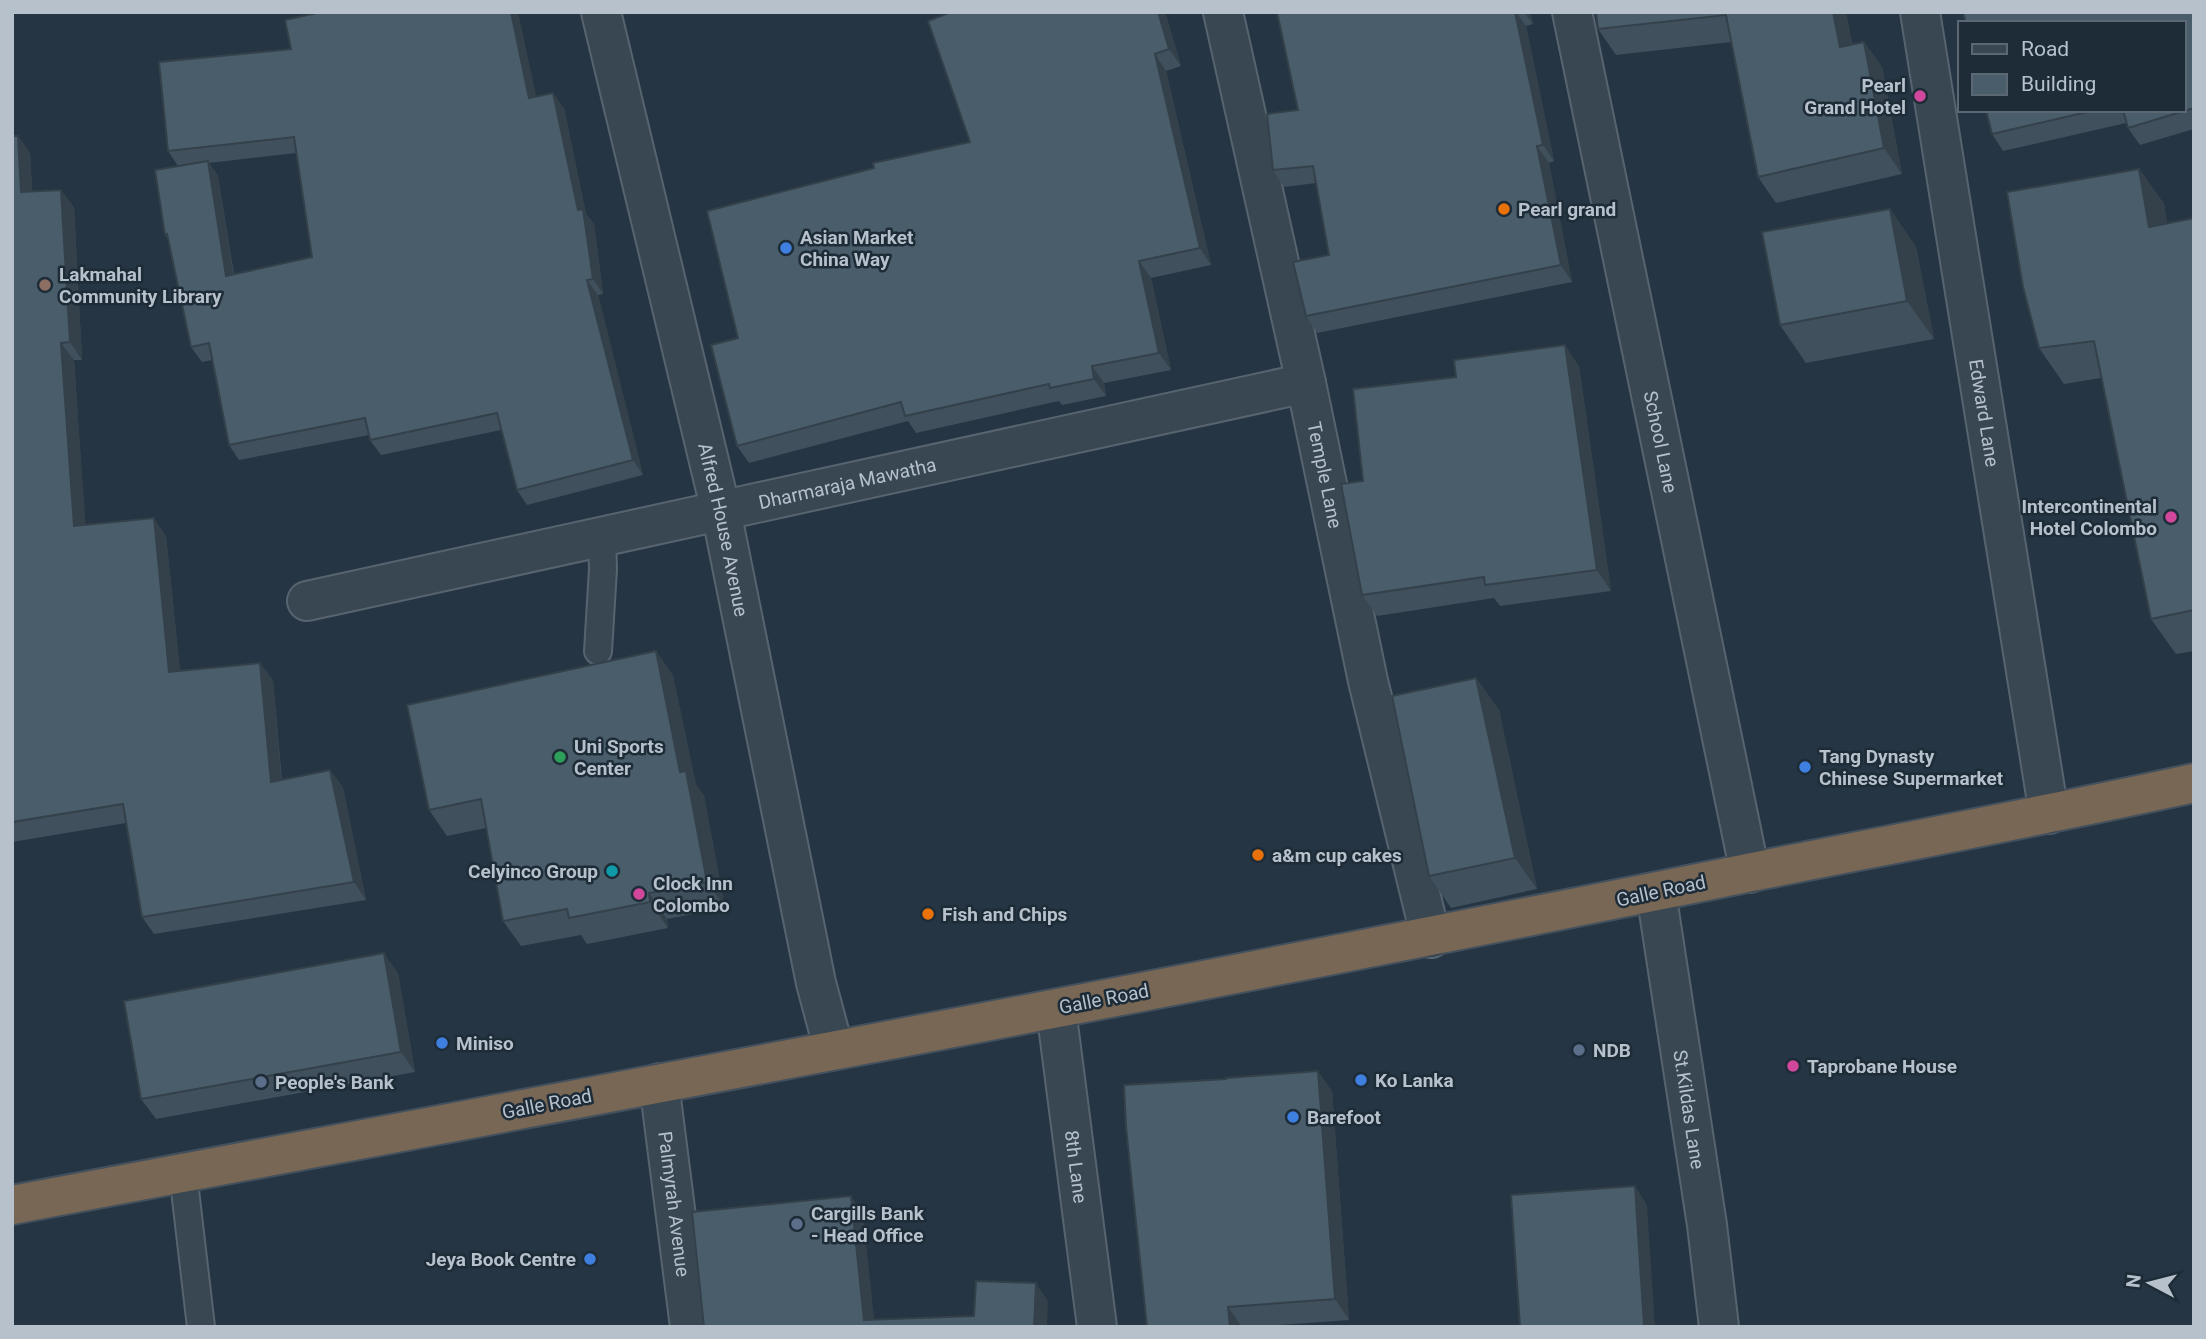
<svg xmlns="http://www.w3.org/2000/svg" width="2206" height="1339" font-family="Roboto,sans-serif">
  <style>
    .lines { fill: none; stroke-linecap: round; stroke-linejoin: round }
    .lane-casing { stroke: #576470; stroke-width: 30 }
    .street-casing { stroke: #576470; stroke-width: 42 }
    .highway-casing { stroke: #44515d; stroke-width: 42 }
    .lane { stroke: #394752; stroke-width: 26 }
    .street { stroke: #394752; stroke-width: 38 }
    .highway { stroke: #796756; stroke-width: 38 }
    .wall { fill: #40505c; fill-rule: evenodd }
    .shaded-wall { fill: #34414b }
    .building { fill: #4a5d6b; stroke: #34414b; stroke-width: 2 }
    .hotel-dot { fill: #d1479c; stroke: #1e2c38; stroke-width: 2.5 }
    .food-dot { fill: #e8710a; stroke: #1e2c38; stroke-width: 2.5 }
    .shop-dot { fill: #3f7fe0; stroke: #1e2c38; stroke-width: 2.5 }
    .education-dot { fill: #8d6e63; stroke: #1e2c38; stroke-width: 2.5 }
    .leisure-dot { fill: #2e9e5b; stroke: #1e2c38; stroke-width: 2.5 }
    .culture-dot { fill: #0f9aa8; stroke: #1e2c38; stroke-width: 2.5 }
    .service-dot { fill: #5c6f8a; stroke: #1e2c38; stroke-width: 2.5 }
    .labels { text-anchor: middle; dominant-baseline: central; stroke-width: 5; stroke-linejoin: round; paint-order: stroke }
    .poi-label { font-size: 19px; font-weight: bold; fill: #b6c1cc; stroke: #1e2c38; text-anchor: start }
    .street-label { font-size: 19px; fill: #b6c1cc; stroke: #1e2c38 }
  </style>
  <rect width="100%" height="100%" fill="#253543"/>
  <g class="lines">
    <g class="lane-casing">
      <g id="lane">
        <polyline points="598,651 603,569 602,538"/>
        <polyline points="183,1173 201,1327"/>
      </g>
    </g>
    <g class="street-casing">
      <g id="street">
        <path id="s1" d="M 601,12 L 721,511 L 816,983 L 834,1050"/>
        <path id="s2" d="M 1223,12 L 1306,383 L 1368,681 L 1431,938"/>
        <path id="s3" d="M 1572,12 L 1750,873"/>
        <path id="s4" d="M 1920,12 L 2049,814"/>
        <path id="s5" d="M 307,601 L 1306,383"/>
        <path id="s6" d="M 1656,892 L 1707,1225 L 1719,1327"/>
        <path id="s7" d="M 1056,1009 L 1097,1327"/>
        <path id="s8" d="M 659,1083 L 690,1327"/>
      </g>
    </g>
    <g class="highway-casing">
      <path id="highway" d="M 12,1205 C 597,1095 1183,987 1767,869 C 1909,841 2052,814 2194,783"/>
    </g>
    <use href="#lane" class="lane"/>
    <use href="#street" class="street"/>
    <use href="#highway" class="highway"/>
  </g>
  <g class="wall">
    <polygon points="951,12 1165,12 1181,66 1166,71 1211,265 1151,278 1171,370 1104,383 1106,396 1062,405 1059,401 916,433 908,421 749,463 737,446 738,338 874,168 970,142"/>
    <polygon points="1277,12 1530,12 1533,24 1526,26 1554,161 1549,163 1572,282 1317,333 1306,316 1329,255 1316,183 1284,187 1273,170 1298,110"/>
    <polygon points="1596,12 1846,12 1852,44 1864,42 1882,67 1902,174 1776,203 1758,177 1731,42 1616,55 1598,29"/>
    <polygon points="2194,12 2194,129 2140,145 2128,128 2126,123 2003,151 1992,134 1986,110 2183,110"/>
    <path d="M 536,97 L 564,108 L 586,214 L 594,224 L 603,294 L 598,295 L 643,475 L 527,505 L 517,490 L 501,430 L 381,455 L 370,440 L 369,435 L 239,460 L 229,445 L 212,360 L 202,362 L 191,347 L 169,240 L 165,235 L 178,166 L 168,151 ZM 296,153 L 312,257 L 234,274 L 218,176 L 209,163 Z"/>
    <polygon points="12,136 18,136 30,153 32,191 74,207 82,360 74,360 85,525 166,536 180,671 273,680 282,780 330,770 343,788 366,900 154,934 142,917 126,823 12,842"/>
    <polygon points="2139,169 2164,204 2167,223 2194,218 2194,651 2176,654 2151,619 2101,378 2064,384 2039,348"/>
    <polygon points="1890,209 1916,247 1934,339 1806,363 1780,325"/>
    <polygon points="1579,366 1611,591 1500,606 1494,598 1377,616 1362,595"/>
    <polygon points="656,651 673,676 696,785 704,796 725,908 667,919 668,928 587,944 581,935 521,946 503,921 486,828 447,836 429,810"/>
    <polygon points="1476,678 1499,710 1537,889 1451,908 1429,876"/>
    <polygon points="398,973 415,1072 156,1119 141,1099"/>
    <polygon points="1332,1091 1349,1320 1251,1327 1147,1327"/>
  </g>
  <g class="shaded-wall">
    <polygon points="511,12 518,12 540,113 529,98"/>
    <polygon points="1158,12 1165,12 1181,66 1169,49"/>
    <polygon points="1515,12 1516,12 1526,26 1554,161 1543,145"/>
    <polygon points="1524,12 1530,12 1533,24"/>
    <polygon points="1833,12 1846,12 1858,72 1840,47"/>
    <polygon points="1864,42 1882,67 1902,174 1884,148"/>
    <polygon points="1155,54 1166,71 1211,265 1200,248"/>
    <polygon points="553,93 564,108 586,214 594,224 603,294 593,279"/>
    <polygon points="18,136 30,153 33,210 21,192"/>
    <polygon points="1537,146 1549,163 1572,282 1561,265"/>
    <polygon points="208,161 218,176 236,291 226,276"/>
    <polygon points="2139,169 2164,204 2174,262 2149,227"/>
    <polygon points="61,190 74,207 82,360 70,342"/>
    <polygon points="1890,209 1916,247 1934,339 1907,301"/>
    <polygon points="1139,261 1151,278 1171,370 1159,353"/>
    <polygon points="587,280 598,295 643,475 633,460"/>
    <polygon points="61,343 74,360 87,544 74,526"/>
    <polygon points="1565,345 1579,366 1611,591 1597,570"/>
    <polygon points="1092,366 1104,383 1106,396 1094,379"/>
    <polygon points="154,518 166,536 182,689 169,672"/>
    <polygon points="656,651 673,676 696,785 704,796 725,908 707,882 680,772"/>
    <polygon points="260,663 273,680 283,800 271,782"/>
    <polygon points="1476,678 1499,710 1537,889 1515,858"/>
    <polygon points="330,770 343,788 366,900 354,882"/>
    <polygon points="649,893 667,919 668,928 650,902"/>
    <polygon points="384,953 398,973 415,1072 401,1052"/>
    <polygon points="1318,1071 1332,1091 1349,1320 1335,1299"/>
    <polygon points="1635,1186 1647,1205 1655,1327 1644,1327"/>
    <polygon points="851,1196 863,1214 875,1327 864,1320"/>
    <polygon points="1036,1283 1048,1301 1047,1327 1034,1327"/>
    <polygon points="1228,1307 1242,1327 1230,1327"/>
  </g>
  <g class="building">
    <polygon points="321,12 511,12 529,98 553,93 578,210 583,209 593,279 587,280 633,460 517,490 497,413 370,440 365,418 229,445 209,343 191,347 167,234 165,235 155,170 208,161 226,276 312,257 294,137 168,151 159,62 291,49 285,20"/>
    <polygon points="951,12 1158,12 1169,49 1155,54 1200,248 1139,261 1159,353 1092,366 1094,379 1050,388 1049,384 905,416 901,402 737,446 711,345 738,338 707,211 874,168 873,163 970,142 928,21"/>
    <polygon points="1277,12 1515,12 1543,145 1537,146 1561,265 1306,316 1293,262 1329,255 1313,166 1273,170 1267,114 1298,110"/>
    <polygon points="1596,12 1833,12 1840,47 1864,42 1884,148 1758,177 1726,15 1598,29"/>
    <polygon points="1963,12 2194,12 2194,108 2128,128 2123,110 2183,110 2183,23 1966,23"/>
    <polygon points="1986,110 2096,110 1992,134"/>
    <polygon points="12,136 18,136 21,192 61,190 70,342 61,343 74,526 154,518 169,672 260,663 271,782 330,770 354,882 142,917 123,804 12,822"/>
    <polygon points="2139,169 2149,227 2194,218 2194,610 2151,619 2094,341 2039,348 2023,287 2007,192"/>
    <polygon points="1890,209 1907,301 1780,325 1762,232"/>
    <polygon points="1565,345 1597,570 1485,585 1484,577 1362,595 1341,484 1363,481 1353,389 1456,377 1454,360"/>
    <polygon points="656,651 680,772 686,771 707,882 649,893 650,902 569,918 567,909 503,921 481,799 429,810 407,705"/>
    <polygon points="1476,678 1515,858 1429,876 1392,696"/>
    <polygon points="384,953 401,1052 141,1099 124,1001"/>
    <polygon points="1318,1071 1335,1299 1228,1307 1230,1327 1147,1327 1126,1127 1124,1085 1226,1079 1226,1078"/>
    <polygon points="1635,1186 1644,1326 1520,1327 1511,1195"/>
    <polygon points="851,1196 864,1320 974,1316 976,1281 1036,1283 1034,1327 704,1327 692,1212"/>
  </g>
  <g class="hotel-dot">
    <circle cx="1920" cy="96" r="7"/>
    <circle cx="2171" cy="517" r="7"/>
    <circle cx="639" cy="894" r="7"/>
    <circle cx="1793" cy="1066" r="7"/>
  </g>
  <g class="food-dot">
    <circle cx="1504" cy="209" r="7"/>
    <circle cx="1258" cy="855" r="7"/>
    <circle cx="928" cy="914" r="7"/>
  </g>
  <g class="shop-dot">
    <circle cx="786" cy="248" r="7"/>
    <circle cx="1805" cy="767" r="7"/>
    <circle cx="442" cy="1043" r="7"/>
    <circle cx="1361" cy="1080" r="7"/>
    <circle cx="1293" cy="1117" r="7"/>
    <circle cx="590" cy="1259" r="7"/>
  </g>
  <circle class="education-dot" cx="45" cy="285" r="7"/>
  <circle class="leisure-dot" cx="560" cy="757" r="7"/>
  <circle class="culture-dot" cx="612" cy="871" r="7"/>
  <g class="service-dot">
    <circle cx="1579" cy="1050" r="7"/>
    <circle cx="261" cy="1082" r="7"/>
    <circle cx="797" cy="1224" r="7"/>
  </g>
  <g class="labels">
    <g class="poi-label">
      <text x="1906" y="85" text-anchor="end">Pearl<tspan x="1906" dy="22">Grand Hotel</tspan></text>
      <text x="1518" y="209">Pearl grand</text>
      <text x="800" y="237">Asian Market<tspan x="800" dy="22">China Way</tspan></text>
      <text x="59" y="274">Lakmahal<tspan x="59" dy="22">Community Library</tspan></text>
      <text x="2157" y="506" text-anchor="end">Intercontinental<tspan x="2157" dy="22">Hotel Colombo</tspan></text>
      <text x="574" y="746">Uni Sports<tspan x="574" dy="22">Center</tspan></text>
      <text x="1819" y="756">Tang Dynasty<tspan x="1819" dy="22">Chinese Supermarket</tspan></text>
      <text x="1272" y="855">a&amp;m cup cakes</text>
      <text x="598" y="871" text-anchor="end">Celyinco Group</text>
      <text x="653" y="883">Clock Inn<tspan x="653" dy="22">Colombo</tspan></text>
      <text x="942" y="914">Fish and Chips</text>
      <text x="456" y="1043">Miniso</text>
      <text x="1593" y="1050">NDB</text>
      <text x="1807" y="1066">Taprobane House</text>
      <text x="1375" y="1080">Ko Lanka</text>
      <text x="275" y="1082">People's Bank</text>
      <text x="1307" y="1117">Barefoot</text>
      <text x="811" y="1213">Cargills Bank<tspan x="811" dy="22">- Head Office</tspan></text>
      <text x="576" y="1259" text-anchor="end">Jeya Book Centre</text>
    </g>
    <g class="street-label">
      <text stroke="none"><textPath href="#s4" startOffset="406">Edward Lane</textPath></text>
      <text stroke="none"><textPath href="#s3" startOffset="439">School Lane</textPath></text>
      <text stroke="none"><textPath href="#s2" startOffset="474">Temple Lane</textPath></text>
      <text stroke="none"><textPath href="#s5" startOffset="553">Dharmaraja Mawatha</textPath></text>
      <text stroke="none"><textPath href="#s1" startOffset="532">Alfred House Avenue</textPath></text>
      <text transform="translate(1661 891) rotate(-12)">Galle Road</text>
      <text transform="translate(1104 999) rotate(-11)">Galle Road</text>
      <text transform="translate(547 1104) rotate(-11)">Galle Road</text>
      <text stroke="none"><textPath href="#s6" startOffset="220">St.Kildas Lane</textPath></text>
      <text stroke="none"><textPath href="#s7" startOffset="159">8th Lane</textPath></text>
      <text stroke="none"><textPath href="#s8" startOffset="122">Palmyrah Avenue</textPath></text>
    </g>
  </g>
  <rect width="2206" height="1339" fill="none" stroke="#b6c1cc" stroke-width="28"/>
  <rect x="1958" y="21" width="228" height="91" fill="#1e2c38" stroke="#5b6873" stroke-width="2"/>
  <rect x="1972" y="44" width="35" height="10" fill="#394752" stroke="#5b6873" stroke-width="2"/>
  <text x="2021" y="56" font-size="21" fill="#b6c1cc">Road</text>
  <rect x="1972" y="74" width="35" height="21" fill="#4a5d6b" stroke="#5b6873" stroke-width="2"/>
  <text x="2021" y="91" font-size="21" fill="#b6c1cc">Building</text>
  <g transform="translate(2150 1283) rotate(277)" stroke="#1e2c38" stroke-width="5" paint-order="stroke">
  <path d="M0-5L12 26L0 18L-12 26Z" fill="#b6c1cc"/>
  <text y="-10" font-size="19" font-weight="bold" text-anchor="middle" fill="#b6c1cc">N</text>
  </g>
</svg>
